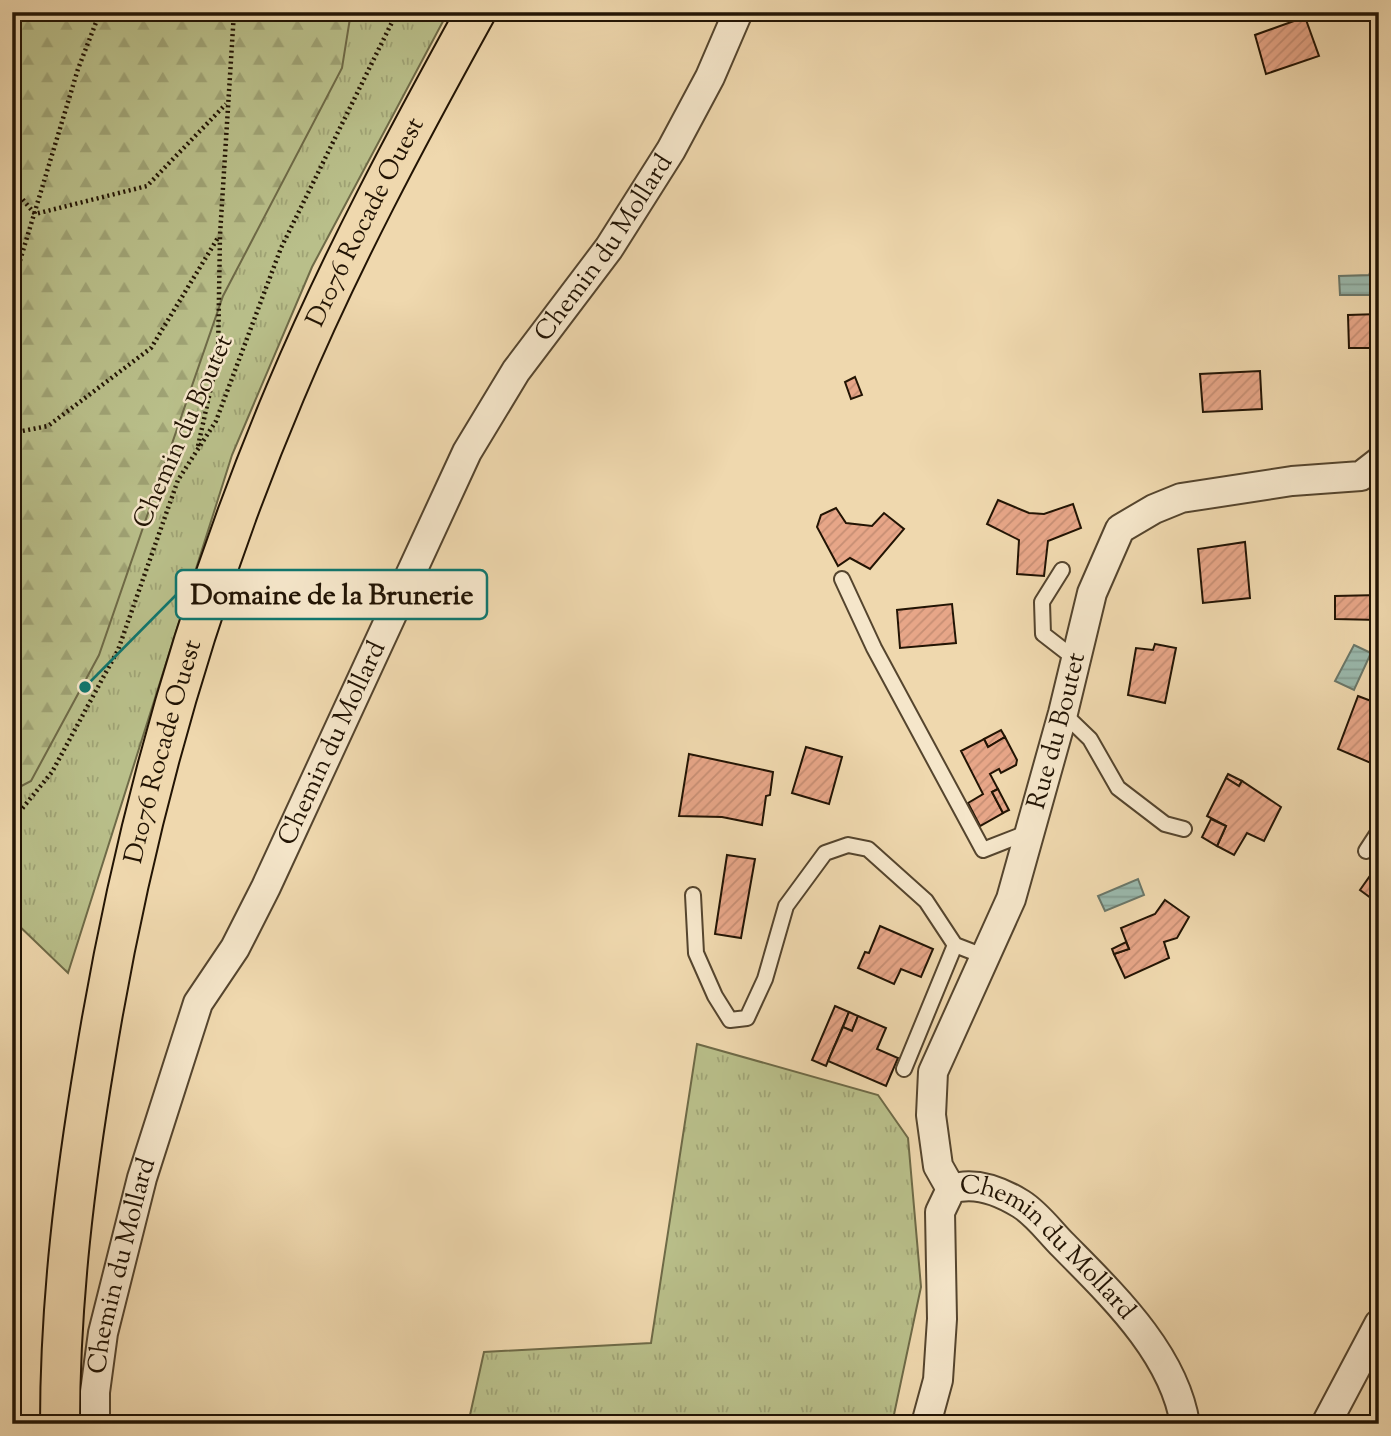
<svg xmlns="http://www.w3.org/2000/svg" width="1391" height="1436" font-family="'Sorts Mill Goudy',serif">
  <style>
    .grass { fill: url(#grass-tufts); stroke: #6e6a47; stroke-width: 2 }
    .forest { fill: url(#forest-firs); stroke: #6e6a47; stroke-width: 2 }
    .water { fill: url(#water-rules); stroke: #6a7769; stroke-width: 2 }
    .building { fill: url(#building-hatch); stroke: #221404; stroke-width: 2 }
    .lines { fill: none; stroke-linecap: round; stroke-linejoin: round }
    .lane-casing { stroke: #55452e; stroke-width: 18 }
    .street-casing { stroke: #55452e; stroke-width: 32 }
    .primary-casing { stroke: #221404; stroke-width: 42 }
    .path { stroke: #221404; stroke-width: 4.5; stroke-dasharray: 2 3.5; stroke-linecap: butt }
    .lane { stroke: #f5e6ca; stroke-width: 14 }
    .street { stroke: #f5e6ca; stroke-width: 28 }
    .primary { stroke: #efd8ae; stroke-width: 38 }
    .labels { text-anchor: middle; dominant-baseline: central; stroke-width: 5; stroke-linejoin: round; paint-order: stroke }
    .street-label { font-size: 26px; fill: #221404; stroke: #f5e6ca }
    .leader { fill: none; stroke: #0f766e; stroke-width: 2.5 }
    .callout-dot { fill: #0f766e; stroke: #f5e6ca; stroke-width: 2.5 }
    .callout { fill: #f5e6ca; stroke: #0f766e; stroke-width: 2.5 }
    .callout-label { font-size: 28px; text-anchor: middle; font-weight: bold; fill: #221404 }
  </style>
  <defs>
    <pattern id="grass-tufts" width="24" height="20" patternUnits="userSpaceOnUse" patternTransform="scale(1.75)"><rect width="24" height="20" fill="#b9bf8a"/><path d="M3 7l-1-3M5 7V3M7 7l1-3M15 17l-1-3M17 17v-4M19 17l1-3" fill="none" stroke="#9fa375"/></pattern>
    <pattern id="forest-firs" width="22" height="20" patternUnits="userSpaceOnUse" patternTransform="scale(1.75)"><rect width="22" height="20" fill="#b9bf8a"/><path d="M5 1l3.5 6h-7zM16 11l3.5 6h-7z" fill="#9fa375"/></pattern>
    <pattern id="water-rules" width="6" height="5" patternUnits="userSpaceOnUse" patternTransform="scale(1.75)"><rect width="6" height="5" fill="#9ab9ad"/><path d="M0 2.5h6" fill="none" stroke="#849e93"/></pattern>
    <pattern id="building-hatch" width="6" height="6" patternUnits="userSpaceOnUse" patternTransform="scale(1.75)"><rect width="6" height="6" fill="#e7a688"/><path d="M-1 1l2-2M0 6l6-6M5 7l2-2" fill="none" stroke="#c68e74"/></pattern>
  </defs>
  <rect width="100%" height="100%" fill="#efd8ae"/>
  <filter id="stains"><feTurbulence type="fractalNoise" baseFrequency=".00286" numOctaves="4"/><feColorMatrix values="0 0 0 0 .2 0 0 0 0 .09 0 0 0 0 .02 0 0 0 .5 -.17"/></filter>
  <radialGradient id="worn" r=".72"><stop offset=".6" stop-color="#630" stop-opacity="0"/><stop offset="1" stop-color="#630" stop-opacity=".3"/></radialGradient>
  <g class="grass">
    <polygon points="12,12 448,12 312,267 232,455 68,973 12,919"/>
    <polygon points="697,1044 878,1095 908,1138 921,1287 892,1424 468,1424 484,1352 651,1343"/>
  </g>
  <polygon class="forest" points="12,12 351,12 342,68 223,296 99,655 31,781 12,791"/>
  <g class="water">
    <polygon points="1371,270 1378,270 1378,295 1340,295 1339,276 1369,275"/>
    <polygon points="1354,645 1371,653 1354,690 1335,681"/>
    <polygon points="1138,879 1144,895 1105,911 1098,896"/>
  </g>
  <g class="building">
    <polygon points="1305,17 1319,56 1266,74 1255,35"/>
    <polygon points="1379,314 1379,348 1349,348 1348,315"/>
    <polygon points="1260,371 1262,409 1203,412 1200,374"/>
    <polygon points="855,377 862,395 851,399 845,382"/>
    <polygon points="998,500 1029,513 1044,514 1073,504 1081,528 1048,541 1044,576 1017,574 1019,540 987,524"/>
    <polygon points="836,508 846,523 872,526 884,513 904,529 870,569 850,558 838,566 817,527 821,515"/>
    <polygon points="1245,542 1250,598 1203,603 1198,549"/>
    <polygon points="1379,595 1379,620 1335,619 1335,596"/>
    <polygon points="952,604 956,643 900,648 897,610"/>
    <polygon points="1155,644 1176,648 1165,703 1128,695 1136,648 1153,650"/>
    <polygon points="1358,696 1379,704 1378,766 1338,749"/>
    <polygon points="1001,730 1005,737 988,747 984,739"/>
    <polygon points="1005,737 1017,760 1016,765 1001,773 999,769 990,774 998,789 992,792 1003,813 980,826 968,803 983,794 961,751 984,739 988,747"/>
    <polygon points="806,747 842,757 829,804 792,793"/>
    <polygon points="689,754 773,772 770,795 766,796 762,825 722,817 679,816"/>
    <polygon points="1228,774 1242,781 1239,786 1226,778"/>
    <polygon points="1226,778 1239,786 1242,781 1281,807 1264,841 1247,833 1234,855 1217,846 1226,826 1207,816"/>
    <polygon points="998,789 1009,810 1003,813 992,792"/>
    <polygon points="1211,819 1226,826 1217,846 1202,837"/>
    <polygon points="727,855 755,859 741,938 715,934"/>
    <polygon points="1379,863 1379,904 1360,890"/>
    <polygon points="1165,900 1189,917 1177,938 1164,942 1169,958 1125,978 1114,954 1129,949 1121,928 1155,914"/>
    <polygon points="880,926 933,949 921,977 901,969 894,984 858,968 865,952 869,953"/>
    <polygon points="1126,942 1129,949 1114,954 1112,949"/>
    <polygon points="835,1006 849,1012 826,1066 812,1060"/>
    <polygon points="849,1012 858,1016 852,1031 843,1027"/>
    <polygon points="858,1016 886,1028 877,1049 898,1058 886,1086 828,1061 843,1027 852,1031"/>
  </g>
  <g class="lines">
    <g class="lane-casing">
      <g id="lane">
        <polyline points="1062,570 1042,602 1043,634 1074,658"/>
        <polyline points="842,579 874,648 983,850 1029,832"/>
        <polyline points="1063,713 1090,739 1118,788 1165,824 1184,829"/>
        <polyline points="1366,851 1379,831"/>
        <polyline points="693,895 696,953 715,996 730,1020 747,1018 765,979 786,906 825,853 848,845 868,849 926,901 955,945 986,957"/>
        <polyline points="904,1069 955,945"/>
      </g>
    </g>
    <g class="street-casing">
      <g id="street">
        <path id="s1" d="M 951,1189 L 938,1166 L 931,1115 L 933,1072 L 1011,899 L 1063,713 L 1092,593 L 1120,529 L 1154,509 L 1181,498 L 1292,481 L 1361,476 L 1379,462"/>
        <path id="s2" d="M 95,1424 L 95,1392 L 103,1333 L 142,1178 L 198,1003 L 235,948 L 266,887 L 467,452 L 516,371 L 609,248 L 671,150 L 710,77 L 738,12"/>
        <path id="s3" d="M 926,1424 L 938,1380 L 942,1319 L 940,1212 L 951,1189 C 975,1181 1000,1191 1021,1204 C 1037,1214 1050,1232 1063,1245 C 1111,1294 1174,1353 1185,1424"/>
        <polyline points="1326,1424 1379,1324"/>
      </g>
    </g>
    <g class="primary-casing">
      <g id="primary">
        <path id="s4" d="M 60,1424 C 60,1301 75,1180 95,1060 C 132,832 195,606 285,393 C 340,262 407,137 476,12"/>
      </g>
    </g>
    <g class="path">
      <polyline points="12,187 35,214 147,186 226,104"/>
      <polyline points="12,287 78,69 100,12"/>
      <polyline points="12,433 48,426 151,348 219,236"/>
      <polyline points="198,446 218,356 220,235 234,12"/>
      <polyline points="12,821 52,772 118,650 178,480 216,421 281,248 397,12"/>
    </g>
    <use href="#lane" class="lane"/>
    <use href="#street" class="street"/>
    <use href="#primary" class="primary"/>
  </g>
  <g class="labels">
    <g class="street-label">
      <text stroke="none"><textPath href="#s4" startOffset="1250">D1076 Rocade Ouest</textPath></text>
      <text stroke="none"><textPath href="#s2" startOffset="1295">Chemin du Mollard</textPath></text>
      <text transform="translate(184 432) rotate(-66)">Chemin du Boutet</text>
      <text stroke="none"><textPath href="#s1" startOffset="485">Rue du Boutet</textPath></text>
      <text stroke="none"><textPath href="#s2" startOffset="728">Chemin du Mollard</textPath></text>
      <text stroke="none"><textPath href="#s4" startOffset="682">D1076 Rocade Ouest</textPath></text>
      <text stroke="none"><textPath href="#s3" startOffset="359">Chemin du Mollard</textPath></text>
      <text stroke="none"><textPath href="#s2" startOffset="161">Chemin du Mollard</textPath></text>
    </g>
  </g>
  <path class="leader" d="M85 687L176 595"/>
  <circle class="callout-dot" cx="85" cy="687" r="7"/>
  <rect class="callout" x="176" y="570" width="311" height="49" rx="7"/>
  <g class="callout-label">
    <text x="332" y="604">Domaine de la Brunerie</text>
  </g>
  <rect width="1391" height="1436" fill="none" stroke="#efd8ae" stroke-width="42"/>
  <rect x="14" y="14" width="1363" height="1408" fill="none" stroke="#221404" stroke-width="3.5"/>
  <rect x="21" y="21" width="1349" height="1394" fill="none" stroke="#221404" stroke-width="2"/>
  <rect width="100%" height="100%" filter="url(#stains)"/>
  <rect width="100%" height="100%" fill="url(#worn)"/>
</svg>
